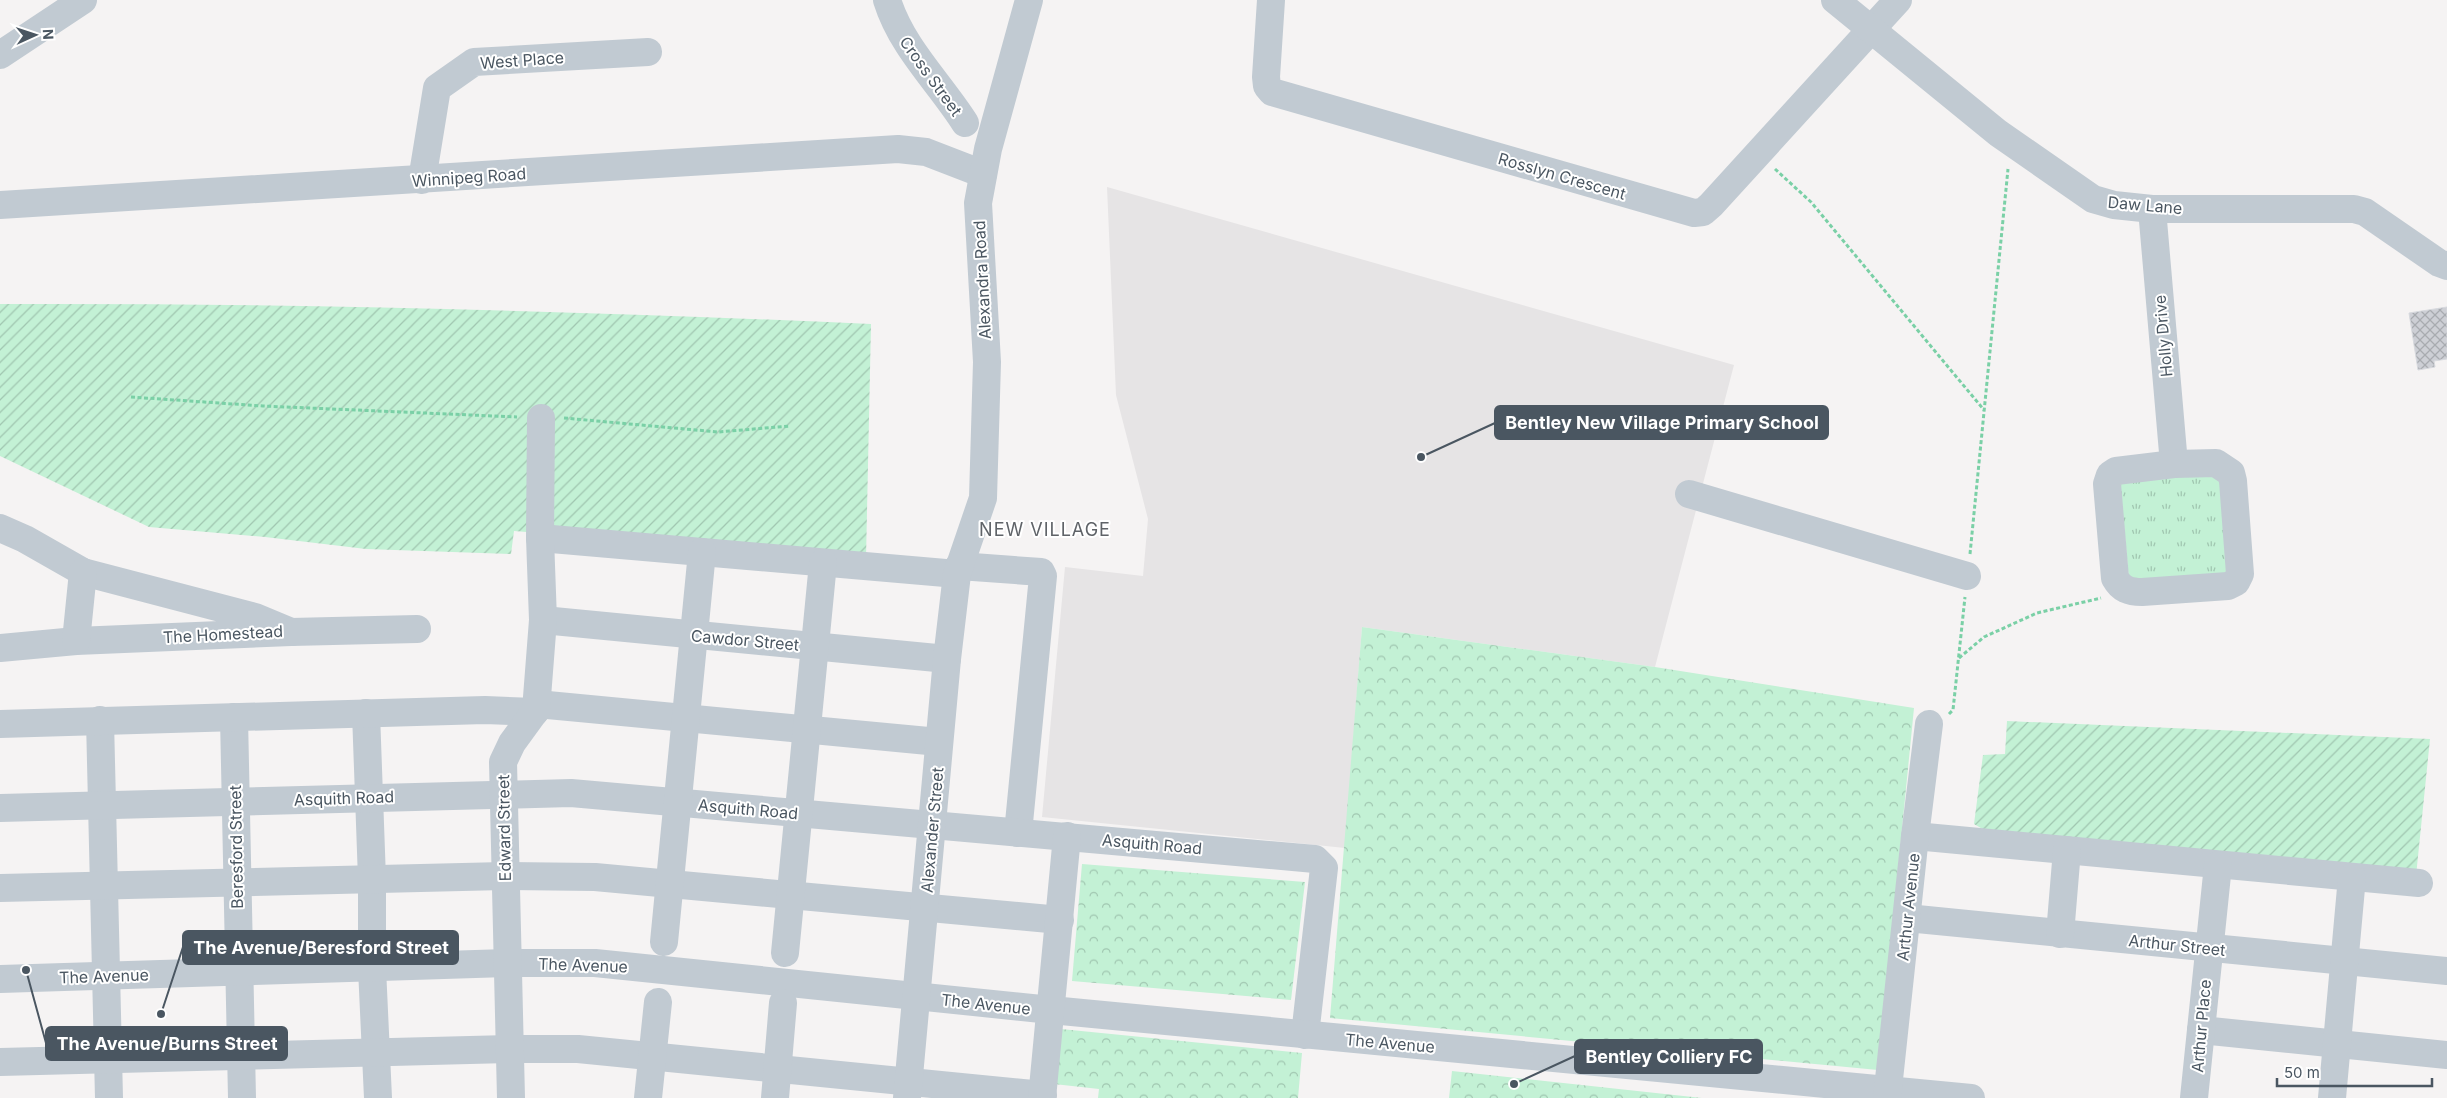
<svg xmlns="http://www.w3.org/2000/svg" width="2447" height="1098" font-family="Inter,sans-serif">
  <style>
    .education { fill: #e6e4e5 }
    .grass { fill: url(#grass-tufts) }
    .forest { fill: url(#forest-crowns) }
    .garden { fill: url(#garden-furrows) }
    .building { fill: url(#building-cross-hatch); stroke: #d7d9de }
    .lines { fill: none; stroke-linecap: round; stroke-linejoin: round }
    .path { stroke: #7ad0a6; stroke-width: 3; stroke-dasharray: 4 2.5; stroke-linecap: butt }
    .minor { stroke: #c1cad2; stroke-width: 28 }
    .labels { text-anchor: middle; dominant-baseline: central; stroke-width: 4; stroke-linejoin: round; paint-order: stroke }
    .street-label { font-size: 16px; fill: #4a5661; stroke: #fff }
    .neighbourhood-label { font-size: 18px; letter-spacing: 1px; fill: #5f6368; stroke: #fff }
    .leader { fill: none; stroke: #4a5661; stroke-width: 2 }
    .callout-dot { fill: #4a5661; stroke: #fff; stroke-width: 2 }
    .callout { fill: #4a5661; stroke: #4a5661; stroke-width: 2 }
    .callout-label { font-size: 18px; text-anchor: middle; font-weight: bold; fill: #fff }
  </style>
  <defs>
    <pattern id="grass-tufts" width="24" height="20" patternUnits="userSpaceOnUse" patternTransform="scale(1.25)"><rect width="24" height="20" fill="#c3f1d5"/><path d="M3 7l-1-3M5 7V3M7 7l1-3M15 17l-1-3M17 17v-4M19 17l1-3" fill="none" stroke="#a0c6b0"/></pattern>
    <pattern id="forest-crowns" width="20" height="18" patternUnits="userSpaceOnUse" patternTransform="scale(1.25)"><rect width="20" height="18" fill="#c3f1d5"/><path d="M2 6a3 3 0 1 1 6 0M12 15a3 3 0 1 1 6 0" fill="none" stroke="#a0c6b0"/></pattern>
    <pattern id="garden-furrows" width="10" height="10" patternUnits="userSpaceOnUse" patternTransform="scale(1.25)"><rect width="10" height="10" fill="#c3f1d5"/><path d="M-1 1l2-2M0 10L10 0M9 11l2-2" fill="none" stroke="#a0c6b0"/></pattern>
    <pattern id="building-cross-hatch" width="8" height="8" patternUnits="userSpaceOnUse" patternTransform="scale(1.25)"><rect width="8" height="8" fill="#cdcfd5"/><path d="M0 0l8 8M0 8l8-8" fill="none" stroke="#a8abb0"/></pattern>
  </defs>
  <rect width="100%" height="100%" fill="#f5f3f3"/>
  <polygon class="education" points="1107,187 1734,365 1655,667 1362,627 1345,848 1042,817 1065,567 1143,576 1148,519 1116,395"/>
  <polygon class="grass" points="2208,469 2222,478 2227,571 2223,574 2129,580 2120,482"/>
  <g class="forest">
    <polygon points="1362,627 1655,667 1914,708 1878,1070 1330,1018"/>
    <polygon points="1082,864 1305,882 1291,1000 1072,981"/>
    <polygon points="1061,1029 1302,1053 1298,1098 1098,1098 1099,1089 1054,1084"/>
    <polygon points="1452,1071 1702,1098 1449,1098"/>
  </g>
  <g class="garden">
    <path d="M 0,304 C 290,303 581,311 871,324 L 866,559 L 514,531 L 511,554 L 366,549 L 265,537 L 149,527 L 0,456 Z"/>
    <polygon points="2007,721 2430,739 2416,876 1991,834 1974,824 1983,755 2005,754"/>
  </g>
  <polygon class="building" points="2447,307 2447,359 2434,361 2435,367 2418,370 2409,313"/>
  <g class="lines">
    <g class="path">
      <polyline points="1775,169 1811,202 1984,410"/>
      <polyline points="131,397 263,406 517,417"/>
      <polyline points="564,418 718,432 790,426"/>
      <polyline points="1970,554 2008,169"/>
      <polyline points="1959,658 1984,637 2037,613 2101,598"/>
      <polyline points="1949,714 1953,710 1965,597"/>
    </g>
    <g class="minor">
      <path d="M 887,0 C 902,48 939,82 965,123"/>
      <polyline points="1271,0 1266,77 1267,86 1272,92 1694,213 1703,212 1711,205 1898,0"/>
      <polyline points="1835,0 1998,133 2093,199 2114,205 2152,209 2354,209 2365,212 2439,263 2447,266"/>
      <polyline points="0,55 83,0"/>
      <polyline points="422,180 437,88 474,62 648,52"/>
      <polyline points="0,205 898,149 926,152 983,174"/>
      <polyline points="2152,209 2174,464"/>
      <path d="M 2216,463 L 2231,473 L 2233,481 L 2240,574 L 2236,582 L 2228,586 L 2142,592 C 2129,592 2121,589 2115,578 L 2107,484 L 2110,475 L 2116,471 L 2174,464 Z"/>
      <polyline points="1689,494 1967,576"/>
      <polyline points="0,528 25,539 83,572 255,617 291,632 76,641 0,648"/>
      <polyline points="540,538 957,574"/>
      <polyline points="959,566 1041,572 1043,576 1018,833"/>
      <polyline points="543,620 947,659"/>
      <polyline points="291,632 417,629"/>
      <polyline points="76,641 83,572"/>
      <polyline points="537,704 939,742"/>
      <polyline points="366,713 372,879 372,968 378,1098"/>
      <polyline points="234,717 242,1098"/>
      <polyline points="100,720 109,1098"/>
      <polyline points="0,724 485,710 535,712"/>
      <polyline points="0,808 571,793 1315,859 1324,868 1305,1035"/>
      <polyline points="1915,836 2419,883"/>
      <polyline points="0,888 504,876 595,877 1060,920"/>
      <polyline points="1907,918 2447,971"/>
      <polyline points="2060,934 2067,850"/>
      <polyline points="664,942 702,552"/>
      <polyline points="785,953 823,563"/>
      <polyline points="0,979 507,963 595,963 1051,1010 1971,1098"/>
      <polyline points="2201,1030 2447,1055"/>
      <polyline points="0,1062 509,1049 578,1049 1043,1095"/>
      <polyline points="511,1098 503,762 512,743 536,710 543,620 540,538 541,418"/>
      <polyline points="648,1098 658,1002"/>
      <polyline points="775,1098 783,1003"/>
      <polyline points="907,1098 947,659 957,574 983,498 987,362 978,203 988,149 1029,0"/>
      <polyline points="1042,1098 1067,836"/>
      <polyline points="1887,1098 1915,836 1929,724"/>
      <polyline points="2194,1098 2218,865"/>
      <polyline points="2332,1098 2352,877"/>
    </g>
  </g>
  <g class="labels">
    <g class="street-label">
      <text transform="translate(522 60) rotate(-4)">West Place</text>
      <text transform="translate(931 76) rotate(54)">Cross Street</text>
      <text transform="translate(1562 176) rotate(16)">Rosslyn Crescent</text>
      <text transform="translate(469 177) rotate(-4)">Winnipeg Road</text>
      <text transform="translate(2145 205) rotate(5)">Daw Lane</text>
      <text transform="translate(982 280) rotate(-93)">Alexandra Road</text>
      <text transform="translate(2163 336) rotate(-95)">Holly Drive</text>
      <text transform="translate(223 634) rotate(-3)">The Homestead</text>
      <text transform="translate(745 640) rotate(5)">Cawdor Street</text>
      <text transform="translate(344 798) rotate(-2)">Asquith Road</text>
      <text transform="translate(748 809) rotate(5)">Asquith Road</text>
      <text transform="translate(504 828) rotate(-91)">Edward Street</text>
      <text transform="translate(932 830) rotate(-85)">Alexander Street</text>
      <text transform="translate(1152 844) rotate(5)">Asquith Road</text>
      <text transform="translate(236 847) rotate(-91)">Beresford Street</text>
      <text transform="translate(1908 907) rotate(-84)">Arthur Avenue</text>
      <text transform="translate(2177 945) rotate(6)">Arthur Street</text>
      <text transform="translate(583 965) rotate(2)">The Avenue</text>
      <text transform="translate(104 976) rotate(-2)">The Avenue</text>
      <text transform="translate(986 1004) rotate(6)">The Avenue</text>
      <text transform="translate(2201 1026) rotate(-85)">Arthur Place</text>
      <text transform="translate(1390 1043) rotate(5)">The Avenue</text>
    </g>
    <g class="neighbourhood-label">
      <text x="1045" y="529">NEW VILLAGE</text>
    </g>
  </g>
  <path class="leader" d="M1421 457L1495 423M161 1014L183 947M26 970L46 1043M1514 1084L1575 1056"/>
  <g class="callout-dot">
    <circle cx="1421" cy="457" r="5"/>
    <circle cx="161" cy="1014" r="5"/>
    <circle cx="26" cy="970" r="5"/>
    <circle cx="1514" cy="1084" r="5"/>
  </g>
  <g class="callout">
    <rect x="1495" y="406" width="333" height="33" rx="5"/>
    <rect x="183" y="931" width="275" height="33" rx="5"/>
    <rect x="46" y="1027" width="241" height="33" rx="5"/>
    <rect x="1575" y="1040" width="187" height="33" rx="5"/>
  </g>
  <g class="callout-label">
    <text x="1662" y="429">Bentley New Village Primary School</text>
    <text x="321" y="954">The Avenue/Beresford Street</text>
    <text x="167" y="1050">The Avenue/Burns Street</text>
    <text x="1669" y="1063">Bentley Colliery FC</text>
  </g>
  <g transform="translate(35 35) rotate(87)" stroke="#ffffff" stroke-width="4" paint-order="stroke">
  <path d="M0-4L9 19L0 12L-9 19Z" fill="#4a5661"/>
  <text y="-8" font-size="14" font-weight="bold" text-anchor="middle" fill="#4a5661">N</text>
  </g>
  <path d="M2277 1078v8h155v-8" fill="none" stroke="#4a5661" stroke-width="2.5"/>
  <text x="2284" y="1078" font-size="15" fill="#4a5661" stroke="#ffffff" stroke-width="4" paint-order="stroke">50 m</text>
</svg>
